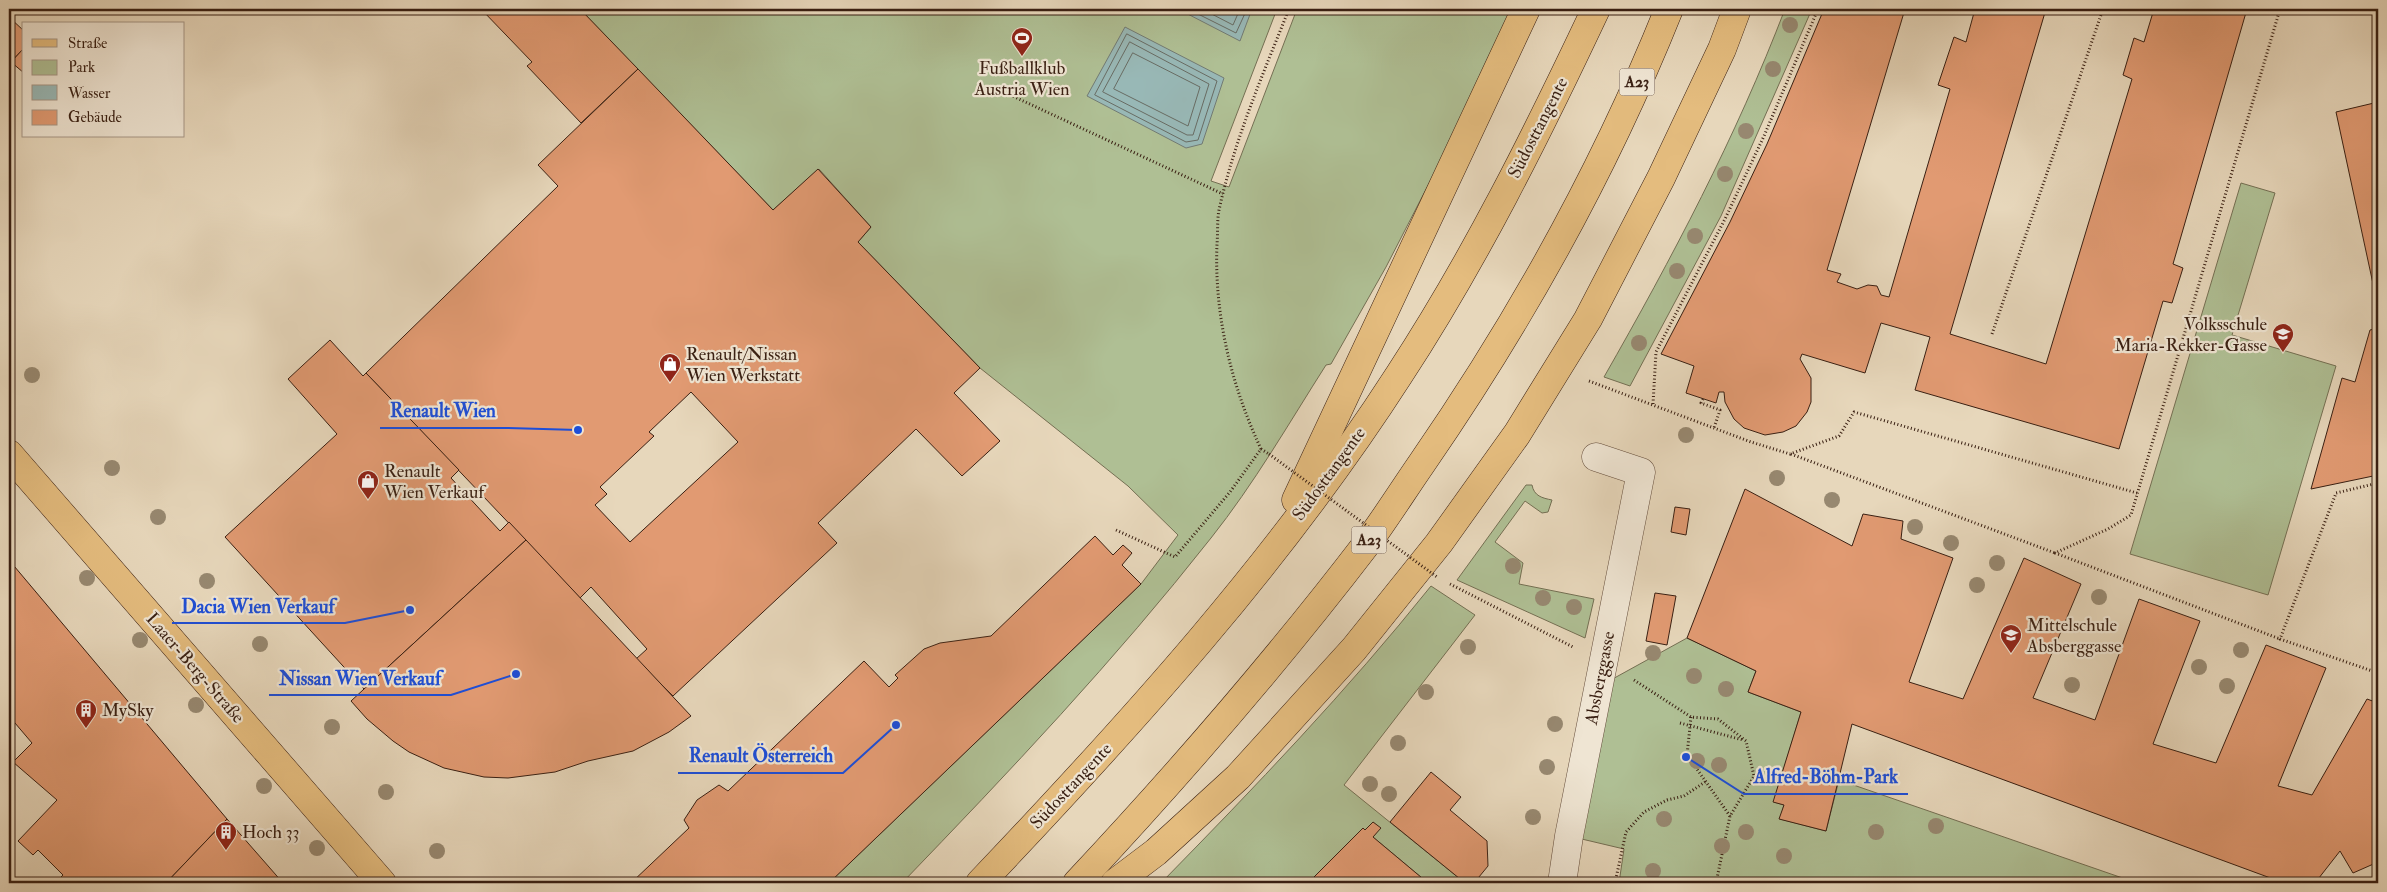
<svg xmlns="http://www.w3.org/2000/svg" width="2387" height="892" font-family="'IM FELL Double Pica',serif">
  <style>
    .green { fill: #afbf94; stroke: #746f53 }
    .water { fill: #98b8b6; stroke: #727b74 }
    .lines { fill: none; stroke-linecap: round; stroke-linejoin: round }
    .shore { stroke: #686c64; stroke-width: 1 }
    .building { fill: #e19a72; stroke: #391f12; fill-rule: evenodd }
    .minor-casing { stroke: #644d3c; stroke-width: 29 }
    .major-casing { stroke: #391f12; stroke-width: 29 }
    .highway-casing { stroke: #391f12; stroke-width: 29 }
    .path { stroke: #391f12; stroke-width: 3; stroke-dasharray: 1 2.5; stroke-linecap: butt }
    .minor { stroke: #efe5d3; stroke-width: 28 }
    .major { stroke: #e4bc7e; stroke-width: 28 }
    .highway { stroke: #e4bc7e; stroke-width: 28 }
    .path-bridge { stroke: #391f12; stroke-width: 3; stroke-dasharray: 1 2.5; stroke-linecap: butt }
    .tree { fill: #978870 }
    .labels { text-anchor: middle; dominant-baseline: central; stroke-width: 4.5; stroke-linejoin: round; paint-order: stroke }
    .shield { fill: #efe5d3; stroke: #705a4c; stroke-width: 1 }
    .shield-label { font-size: 16px; font-weight: bold; fill: #391f12 }
    .poi-label { font-size: 18px; fill: #391f12; stroke: #efe5d3; text-anchor: start }
    .street-label { font-size: 18px; fill: #391f12; stroke: #efe5d3 }
    .leader { fill: none; stroke: #1d4ed8; stroke-width: 2 }
    .callout-dot { fill: #1d4ed8; stroke: #efe5d3; stroke-width: 2 }
    .callout-label { font-size: 19px; text-anchor: middle; font-weight: bold; fill: #1d4ed8; stroke: #efe5d3; stroke-width: 4.5; stroke-linejoin: round; paint-order: stroke }
  </style>
  <rect width="100%" height="100%" fill="#e7d7bb"/>
  <filter id="stains"><feTurbulence type="fractalNoise" baseFrequency=".004" numOctaves="4"/><feColorMatrix values="0 0 0 0 .2 0 0 0 0 .09 0 0 0 0 .02 0 0 0 .5 -.17"/></filter>
  <radialGradient id="worn" r=".72"><stop offset=".6" stop-color="#630" stop-opacity="0"/><stop offset="1" stop-color="#630" stop-opacity=".3"/></radialGradient>
  <g class="green">
    <path d="M 580,9 L 1277,9 L 1211,181 L 1229,187 L 1297,9 L 1512,9 L 1438,166 L 1386,267 L 1331,364 L 1326,365 C 1289,423 1254,484 1211,538 C 1115,660 1009,772 902,883 L 829,883 L 1141,584 L 1178,535 L 1128,486 L 980,368 L 858,242 L 871,227 L 819,169 L 773,210 Z"/>
    <path d="M 1785,9 L 1812,9 L 1721,216 L 1630,386 L 1604,377 C 1672,258 1736,137 1785,9 Z"/>
    <polygon points="2241,183 2275,193 2232,335 2336,366 2268,595 2130,554"/>
    <path d="M 1526,485 L 1532,485 C 1534,496 1542,498 1552,500 L 1548,512 L 1542,513 L 1525,501 L 1495,542 L 1523,563 L 1519,584 L 1594,599 L 1585,638 L 1457,580 Z"/>
    <path d="M 1431,586 L 1475,615 L 1344,785 L 1465,883 L 1428,883 L 1373,837 L 1380,828 L 1373,822 L 1365,830 L 1363,828 L 1308,883 L 1161,883 C 1255,787 1347,691 1431,586 Z"/>
    <polygon points="1687,638 1756,671 1748,692 1801,712 1774,802 1784,805 1780,819 1826,831 1839,780 2137,883 1619,883 1624,849 1569,836 1598,687"/>
  </g>
  <g class="water">
    <polygon points="1178,9 1252,9 1240,41"/>
    <polygon points="1125,27 1224,78 1202,144 1186,148 1087,96"/>
  </g>
  <g class="lines">
    <g class="shore">
      <polyline points="1188,9 1236,33 1247,9"/>
      <polyline points="1202,9 1233,25 1240,9"/>
      <polygon points="1127,34 1217,81 1198,140 1186,142 1095,95"/>
      <polygon points="1130,42 1209,84 1193,135 1187,135 1103,92"/>
      <polygon points="1133,53 1200,87 1188,126 1114,89"/>
    </g>
  </g>
  <g class="building">
    <polygon points="481,9 580,9 638,69 581,123 527,66 532,62"/>
    <polygon points="1824,9 1905,9 1827,270 1841,274 1837,282 1857,289 1868,285 1877,286 1881,295 1889,297 1950,89 1938,85 1954,37 1966,42 1975,9 2046,9 1950,334 2046,364 2132,79 2123,75 2134,38 2144,42 2154,9 2247,9 2173,264 2183,268 2172,303 2163,301 2119,449 1915,390 1930,337 1881,323 1865,373 1802,354 1800,359 1811,378 1811,402 1807,412 1796,426 1783,432 1765,435 1744,428 1734,419 1725,402 1724,392 1719,392 1716,403 1686,393 1694,366 1661,354 1730,222 1767,144"/>
    <polygon points="9,17 24,31 24,48 11,62 9,59"/>
    <polygon points="24,48 24,73 11,62"/>
    <path d="M 638,69 L 773,210 L 818,169 L 871,227 L 858,242 L 980,368 L 954,393 L 1000,441 L 962,476 L 916,429 L 818,523 L 837,543 L 673,696 L 636,659 L 647,649 L 591,587 L 580,598 L 366,373 L 558,186 L 538,165 ZM 691,392 L 738,442 L 630,542 L 595,505 L 607,494 L 600,487 L 654,436 L 649,432 Z"/>
    <polygon points="2374,103 2378,125 2378,307 2336,112"/>
    <polygon points="2378,328 2378,475 2311,489 2342,378 2355,382 2370,330"/>
    <polygon points="330,340 363,376 366,373 459,470 451,478 500,531 509,522 526,540 364,689 225,537 337,434 288,379"/>
    <polygon points="1745,489 1852,546 1863,514 1903,521 1901,539 1953,558 1909,682 1963,699 2024,558 2081,584 2033,698 2095,720 2139,599 2200,621 2153,744 2216,763 2266,645 2326,668 2278,786 2312,795 2367,699 2378,703 2378,862 2353,873 2340,851 2315,883 2284,883 1852,724 1826,831 1779,819 1784,805 1773,802 1801,712 1748,692 1756,671 1687,638"/>
    <polygon points="1675,507 1690,509 1686,535 1671,532"/>
    <polygon points="1095,536 1113,555 1123,545 1132,553 1122,565 1141,584 829,883 631,883 689,828 684,820 697,800 719,785 728,791 864,661 889,687 898,678 895,675 924,649 940,643 991,636"/>
    <polygon points="526,540 691,716 669,732 633,751 588,761 555,772 508,778 484,777 444,768 409,752 393,741 367,719 351,701"/>
    <polygon points="9,560 227,819 166,883 55,883 63,875 38,850 33,855 18,841 57,800 13,762 32,743 9,716"/>
    <polygon points="1655,593 1676,596 1667,645 1646,641"/>
    <polygon points="1431,772 1461,797 1450,810 1487,841 1488,866 1474,883 1465,883 1390,822"/>
    <polygon points="227,819 283,883 166,883"/>
    <polygon points="1373,822 1381,828 1373,837 1428,883 1308,883 1363,828 1365,830"/>
  </g>
  <g class="lines">
    <g class="minor-casing">
      <polyline id="minor" points="1562,883 1569,836 1641,472 1596,457"/>
    </g>
    <g class="major-casing">
      <polyline id="major" points="9,454 382,883"/>
    </g>
    <g class="highway-casing">
      <g id="highway">
        <polyline points="1296,500 1526,9"/>
        <path d="M 980,883 C 1131,724 1280,560 1399,375 C 1475,259 1537,134 1596,9"/>
        <path d="M 1077,883 C 1179,774 1277,661 1368,542 C 1387,516 1404,489 1422,463 C 1520,321 1605,169 1669,9"/>
        <polyline points="1115,883 1156,852 1238,777 1354,649 1439,543 1517,434 1588,319 1661,178 1722,49 1737,9"/>
      </g>
    </g>
    <g class="path">
      <polyline points="2280,9 2131,515 2108,529 2055,553 2280,639"/>
      <polyline points="991,86 1223,194"/>
      <polyline points="1992,334 2103,9"/>
      <polyline points="1589,381 1751,442 1790,454 1839,436 1854,412 2137,493"/>
      <polyline points="1703,399 1701,403 1720,410 1714,428"/>
      <polyline points="1653,404 1656,352 1725,219 1764,136 1818,9"/>
      <path d="M 1261,449 C 1231,385 1214,314 1217,244 C 1218,233 1217,220 1219,210 C 1234,141 1263,74 1289,9"/>
      <polyline points="1261,449 1269,454"/>
      <polyline points="1791,454 2055,553"/>
      <polyline points="2378,483 2336,493 2280,639 2378,673"/>
      <polyline points="1116,530 1175,557 1230,492 1261,449"/>
      <polyline points="1450,584 1573,647"/>
      <polyline points="1634,680 1691,717 1718,719 1746,741 1754,776 1730,816 1716,883"/>
      <polyline points="1691,717 1687,755 1730,816"/>
      <polyline points="1680,723 1743,740"/>
      <polyline points="1615,883 1626,832 1644,812 1667,800 1684,796 1705,782"/>
    </g>
    <use href="#minor" class="minor"/>
    <use href="#major" class="major"/>
    <use href="#highway" class="highway"/>
    <polyline class="path-bridge" points="1269,454 1437,577"/>
  </g>
  <g class="tree">
    <circle cx="1790" cy="25" r="8"/>
    <circle cx="1773" cy="69" r="8"/>
    <circle cx="1746" cy="131" r="8"/>
    <circle cx="1725" cy="174" r="8"/>
    <circle cx="1695" cy="236" r="8"/>
    <circle cx="1677" cy="271" r="8"/>
    <circle cx="1639" cy="343" r="8"/>
    <circle cx="32" cy="375" r="8"/>
    <circle cx="1686" cy="435" r="8"/>
    <circle cx="112" cy="468" r="8"/>
    <circle cx="1777" cy="478" r="8"/>
    <circle cx="1832" cy="500" r="8"/>
    <circle cx="158" cy="517" r="8"/>
    <circle cx="1915" cy="527" r="8"/>
    <circle cx="1951" cy="543" r="8"/>
    <circle cx="1997" cy="563" r="8"/>
    <circle cx="1513" cy="566" r="8"/>
    <circle cx="87" cy="578" r="8"/>
    <circle cx="207" cy="581" r="8"/>
    <circle cx="1977" cy="585" r="8"/>
    <circle cx="2099" cy="597" r="8"/>
    <circle cx="1543" cy="598" r="8"/>
    <circle cx="1574" cy="607" r="8"/>
    <circle cx="140" cy="640" r="8"/>
    <circle cx="260" cy="644" r="8"/>
    <circle cx="1468" cy="647" r="8"/>
    <circle cx="2241" cy="650" r="8"/>
    <circle cx="1653" cy="653" r="8"/>
    <circle cx="2199" cy="667" r="8"/>
    <circle cx="1694" cy="676" r="8"/>
    <circle cx="2072" cy="685" r="8"/>
    <circle cx="2227" cy="686" r="8"/>
    <circle cx="1726" cy="689" r="8"/>
    <circle cx="1426" cy="692" r="8"/>
    <circle cx="196" cy="705" r="8"/>
    <circle cx="1555" cy="724" r="8"/>
    <circle cx="332" cy="727" r="8"/>
    <circle cx="1398" cy="743" r="8"/>
    <circle cx="1697" cy="761" r="8"/>
    <circle cx="1719" cy="765" r="8"/>
    <circle cx="1547" cy="767" r="8"/>
    <circle cx="1370" cy="784" r="8"/>
    <circle cx="264" cy="786" r="8"/>
    <circle cx="386" cy="792" r="8"/>
    <circle cx="1389" cy="794" r="8"/>
    <circle cx="1533" cy="817" r="8"/>
    <circle cx="1664" cy="819" r="8"/>
    <circle cx="1936" cy="826" r="8"/>
    <circle cx="1746" cy="832" r="8"/>
    <circle cx="1876" cy="832" r="8"/>
    <circle cx="1722" cy="846" r="8"/>
    <circle cx="317" cy="848" r="8"/>
    <circle cx="437" cy="851" r="8"/>
    <circle cx="1784" cy="856" r="8"/>
    <circle cx="1653" cy="871" r="8"/>
  </g>
  <defs>
    <g id="stadium-pin" transform="scale(1.125)"><path d="M0 17L-7.5 6A9.5 9.5 0 1 1 7.5 6Z" fill="#8f2418" stroke="#efe5d3"/><path d="M0-5a6.5 5 0 1 0 0 10a6.5 5 0 1 0 0-10ZM-3.5-1.8h7v3.6h-7Z" fill="#fff"/></g>
    <g id="school-pin" transform="scale(1.125)"><path d="M0 17L-7.5 6A9.5 9.5 0 1 1 7.5 6Z" fill="#8f2418" stroke="#efe5d3"/><path d="M0-5L7-2L0 1L-7-2ZM-4 1L0 2.5L4 1V4Q0 6-4 4Z" fill="#fff"/></g>
    <g id="shop-pin" transform="scale(1.125)"><path d="M0 17L-7.5 6A9.5 9.5 0 1 1 7.5 6Z" fill="#8f2418" stroke="#efe5d3"/><path d="M-5-2.5h2.3a2.7 3.5 0 0 1 5.4 0H5L5.5 6h-11ZM-1.5-2.5h3a1.5 2.3 0 0 0-3 0Z" fill="#fff"/></g>
    <g id="building-pin" transform="scale(1.125)"><path d="M0 17L-7.5 6A9.5 9.5 0 1 1 7.5 6Z" fill="#8f2418" stroke="#efe5d3"/><path d="M-4-6H4V6H1V3H-1V6H-4ZM-2.5-4.3h1.7v1.8h-1.7ZM.8-4.3h1.7v1.8H.8ZM-2.5-1h1.7V.8h-1.7ZM.8-1h1.7V.8H.8Z" fill="#fff"/></g>
  </defs>
  <g fill-rule="evenodd">
    <use href="#stadium-pin" x="1022" y="38"/>
    <use href="#school-pin" x="2283" y="334"/>
    <use href="#shop-pin" x="670" y="364"/>
    <use href="#shop-pin" x="368" y="481"/>
    <use href="#school-pin" x="2011" y="635"/>
    <use href="#building-pin" x="86" y="710"/>
    <use href="#building-pin" x="226" y="832"/>
  </g>
  <g class="labels">
    <g class="shield">
      <rect x="1619.5" y="68.5" width="35" height="27" rx="4"/>
      <rect x="1351.5" y="526.5" width="35" height="27" rx="4"/>
    </g>
    <g class="shield-label">
      <text x="1637" y="82">A23</text>
      <text x="1369" y="540">A23</text>
    </g>
    <g class="poi-label">
      <text x="1022" y="68" text-anchor="middle">Fußballklub<tspan x="1022" dy="21">Austria Wien</tspan></text>
      <text x="2267" y="324" text-anchor="end">Volksschule<tspan x="2267" dy="21">Maria-Rekker-Gasse</tspan></text>
      <text x="686" y="354">Renault/Nissan<tspan x="686" dy="21">Wien Werkstatt</tspan></text>
      <text x="384" y="471">Renault<tspan x="384" dy="21">Wien Verkauf</tspan></text>
      <text x="2027" y="625">Mittelschule<tspan x="2027" dy="21">Absberggasse</tspan></text>
      <text x="102" y="710">MySky</text>
      <text x="242" y="832">Hoch 33</text>
    </g>
    <g class="street-label">
      <text transform="translate(1538 128) rotate(-63)">Südosttangente</text>
      <text transform="translate(1329 474) rotate(-54)">Südosttangente</text>
      <text transform="translate(195 668) rotate(49)">Laaer-Berg-Straße</text>
      <text transform="translate(1600 678) rotate(-79)">Absberggasse</text>
      <text transform="translate(1071 786) rotate(-47)">Südosttangente</text>
    </g>
  </g>
  <path class="leader" d="M578 430L506 428H380M410 610L345 623H172M516 674L451 695H269M896 725L843 773H678M1686 757L1744 794H1908"/>
  <g class="callout-dot">
    <circle cx="578" cy="430" r="5"/>
    <circle cx="410" cy="610" r="5"/>
    <circle cx="516" cy="674" r="5"/>
    <circle cx="896" cy="725" r="5"/>
    <circle cx="1686" cy="757" r="5"/>
  </g>
  <g class="callout-label">
    <text x="443" y="417">Renault Wien</text>
    <text x="258" y="613">Dacia Wien Verkauf</text>
    <text x="360" y="685">Nissan Wien Verkauf</text>
    <text x="761" y="762">Renault Österreich</text>
    <text x="1826" y="783">Alfred-Böhm-Park</text>
  </g>
  <rect width="2387" height="892" fill="none" stroke="#e7d7bb" stroke-width="30"/>
  <rect x="10" y="10" width="2367" height="872" fill="none" stroke="#391f12" stroke-width="2.5"/>
  <rect x="15" y="15" width="2357" height="862" fill="none" stroke="#391f12"/>
  <rect x="22" y="22" width="162" height="115" fill="#efe5d3" stroke="#a69686"/>
  <rect x="32" y="39" width="25" height="8" fill="#e4bc7e" stroke="#a69686"/>
  <text x="68" y="48" font-size="15" fill="#391f12">Straße</text>
  <rect x="32" y="60" width="25" height="15" fill="#afbf94" stroke="#a69686"/>
  <text x="68" y="72" font-size="15" fill="#391f12">Park</text>
  <rect x="32" y="85" width="25" height="15" fill="#98b8b6" stroke="#a69686"/>
  <text x="68" y="98" font-size="15" fill="#391f12">Wasser</text>
  <rect x="32" y="110" width="25" height="15" fill="#e19a72" stroke="#a69686"/>
  <text x="68" y="122" font-size="15" fill="#391f12">Gebäude</text>
  <rect width="100%" height="100%" filter="url(#stains)"/>
  <rect width="100%" height="100%" fill="url(#worn)"/>
</svg>
